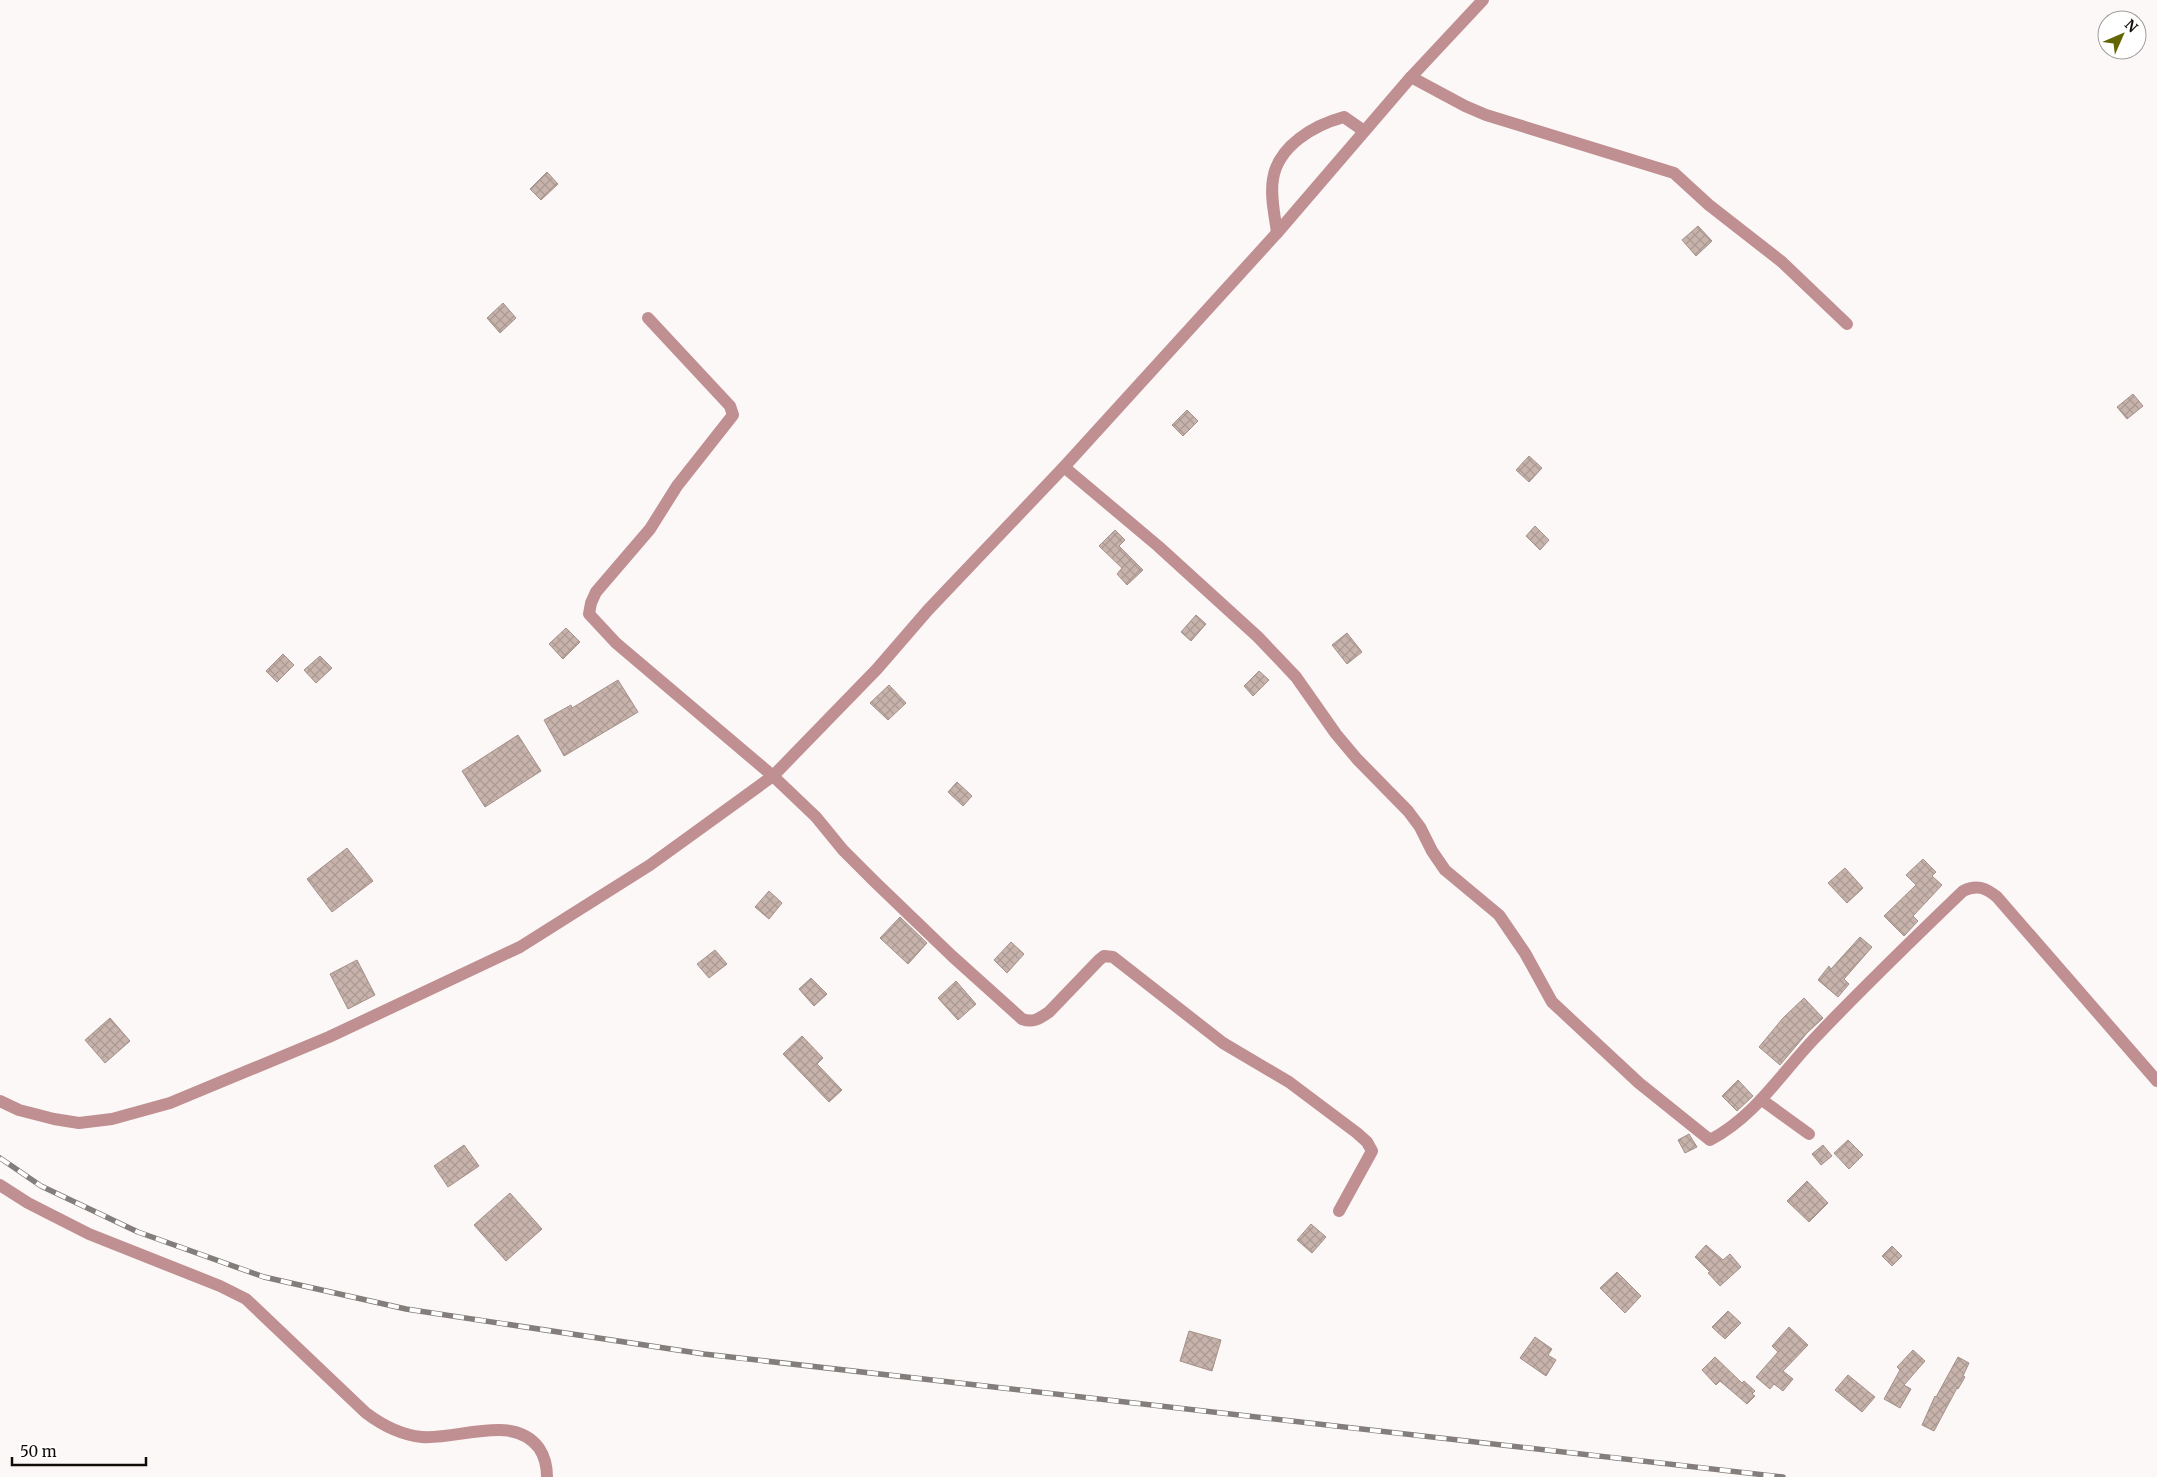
<svg xmlns="http://www.w3.org/2000/svg" width="2157" height="1477" font-family="Merriweather,serif">
  <style>
    .building { fill: url(#building-cross-hatch); stroke: #a49189 }
    .lines { fill: none; stroke-linecap: round; stroke-linejoin: round }
    .minor { stroke: #bf8f91; stroke-width: 12 }
    .rail-casing { stroke: #837e7c; stroke-width: 5.5 }
    .rail { stroke: #fff; stroke-width: 4; stroke-dasharray: 11; stroke-linecap: butt }
  </style>
  <defs>
    <pattern id="building-cross-hatch" width="8" height="8" patternUnits="userSpaceOnUse" patternTransform="scale(1.25)"><rect width="8" height="8" fill="#c7b3ac"/><path d="M0 0l8 8M0 8l8-8" fill="none" stroke="#aa9993"/></pattern>
  </defs>
  <rect width="100%" height="100%" fill="#fcf8f7"/>
  <g class="building">
    <polygon points="547,172 558,184 541,200 530,189"/>
    <polygon points="1698,226 1712,241 1696,256 1682,240"/>
    <polygon points="503,303 516,318 500,333 487,318"/>
    <polygon points="2133,394 2143,406 2127,419 2117,407"/>
    <polygon points="1187,410 1198,421 1183,436 1172,425"/>
    <polygon points="1529,456 1542,468 1529,482 1516,470"/>
    <polygon points="1535,526 1549,540 1540,550 1526,536"/>
    <polygon points="1115,530 1125,540 1119,546 1143,570 1127,585 1117,574 1122,568 1099,546"/>
    <polygon points="1196,615 1206,624 1191,641 1181,632"/>
    <polygon points="566,628 580,642 563,659 549,644"/>
    <polygon points="1347,633 1362,652 1347,664 1332,645"/>
    <polygon points="283,654 294,665 277,682 266,671"/>
    <polygon points="320,656 332,668 316,683 304,670"/>
    <polygon points="1259,671 1269,680 1253,696 1244,686"/>
    <polygon points="618,680 638,712 564,756 544,720 571,705 572,708"/>
    <polygon points="889,685 906,703 888,720 870,703"/>
    <polygon points="518,735 541,771 485,807 462,771"/>
    <polygon points="957,782 972,796 963,806 948,792"/>
    <polygon points="347,848 373,881 332,912 307,879"/>
    <polygon points="1923,859 1936,872 1932,876 1942,885 1913,916 1918,921 1904,936 1884,916 1916,885 1906,875"/>
    <polygon points="1845,868 1863,888 1847,903 1828,883"/>
    <polygon points="769,891 782,903 769,919 755,907"/>
    <polygon points="900,917 927,943 908,964 880,938"/>
    <polygon points="1860,937 1872,947 1844,979 1849,984 1838,997 1818,980 1829,966 1831,969"/>
    <polygon points="1011,942 1024,954 1007,973 994,960"/>
    <polygon points="715,950 727,964 709,978 697,964"/>
    <polygon points="357,960 375,995 348,1009 330,974"/>
    <polygon points="811,978 827,994 814,1006 799,989"/>
    <polygon points="956,981 976,1004 958,1020 938,998"/>
    <polygon points="1804,998 1823,1018 1807,1033 1780,1065 1759,1047 1783,1018"/>
    <polygon points="110,1018 130,1041 105,1063 85,1040"/>
    <polygon points="802,1036 823,1058 817,1064 842,1090 829,1102 783,1054"/>
    <polygon points="1738,1080 1753,1096 1737,1111 1722,1096"/>
    <polygon points="1689,1134 1697,1147 1685,1153 1678,1140"/>
    <polygon points="1848,1140 1863,1155 1849,1169 1834,1153"/>
    <polygon points="464,1145 479,1166 448,1187 434,1166"/>
    <polygon points="1823,1145 1832,1156 1821,1165 1812,1154"/>
    <polygon points="1807,1181 1828,1203 1809,1222 1787,1201"/>
    <polygon points="510,1193 542,1229 506,1261 474,1225"/>
    <polygon points="1311,1224 1326,1237 1312,1253 1297,1240"/>
    <polygon points="1706,1245 1723,1260 1730,1254 1741,1267 1720,1286 1708,1273 1710,1272 1695,1257"/>
    <polygon points="1892,1246 1902,1256 1892,1266 1882,1256"/>
    <polygon points="1617,1272 1641,1296 1625,1313 1600,1288"/>
    <polygon points="1728,1311 1741,1323 1725,1339 1712,1327"/>
    <polygon points="1789,1327 1808,1345 1783,1371 1793,1379 1783,1391 1774,1384 1770,1389 1756,1377 1778,1352 1772,1346"/>
    <polygon points="1189,1331 1221,1340 1212,1371 1180,1361"/>
    <polygon points="1535,1337 1552,1349 1548,1355 1556,1360 1546,1376 1520,1358"/>
    <polygon points="1913,1350 1925,1361 1904,1385 1911,1389 1900,1408 1884,1399 1900,1370 1897,1367"/>
    <polygon points="1715,1357 1742,1383 1744,1381 1755,1391 1752,1394 1755,1396 1747,1404 1720,1381 1716,1385 1702,1370"/>
    <polygon points="1958,1357 1969,1363 1963,1376 1965,1377 1958,1389 1957,1388 1934,1431 1922,1425 1935,1396 1936,1397"/>
    <polygon points="1848,1375 1875,1397 1862,1412 1835,1390"/>
  </g>
  <g class="lines">
    <g class="minor">
      <polyline points="1411,77 1465,106 1486,115 1674,173 1709,205 1782,262 1847,324"/>
      <path d="M 1277,233 C 1275,216 1270,197 1273,179 C 1278,146 1314,125 1344,117 L 1364,131"/>
      <path d="M 648,318 L 730,406 L 733,415 L 677,486 L 650,529 L 596,592 L 591,603 L 589,614 L 616,643 L 773,776 L 816,817 L 843,850 L 874,881 L 952,956 L 1022,1019 C 1033,1023 1039,1019 1049,1012 L 1099,960 L 1104,956 L 1113,957 L 1223,1043 L 1289,1082 L 1357,1133 L 1367,1142 L 1372,1151 L 1339,1211"/>
      <path d="M 1064,467 L 1158,546 L 1258,637 L 1296,677 L 1336,734 L 1357,759 L 1408,811 L 1420,827 L 1432,851 L 1445,870 L 1499,915 L 1525,953 L 1552,1002 L 1639,1083 L 1710,1140 C 1754,1117 1780,1075 1813,1040 C 1861,989 1912,940 1963,891 C 1977,884 1986,888 1997,897 L 2157,1081"/>
      <polyline points="1762,1100 1809,1134"/>
      <polyline points="0,1101 19,1110 54,1119 79,1123 112,1119 170,1103 329,1037 520,947 650,865 773,776 877,669 928,610 1064,467 1277,233 1411,77 1483,0"/>
      <path d="M 0,1185 L 28,1203 L 89,1234 L 220,1286 L 246,1299 L 366,1413 C 382,1425 401,1435 422,1437 C 459,1440 513,1413 539,1448 C 545,1457 547,1466 547,1477"/>
    </g>
    <g class="rail-casing">
      <polyline id="rail" points="0,1158 41,1186 138,1232 264,1277 406,1309 704,1354 1783,1477"/>
    </g>
    <use href="#rail" class="rail"/>
  </g>
  <g transform="translate(2122 35) rotate(45)"><circle r="24" fill="#ffffff" stroke="#a09e9d"/>
  <path d="M0-4L9 19L0 12L-9 19Z" fill="#626500"/>
  <text y="-8" font-size="14" font-weight="bold" text-anchor="middle" fill="#120c09">N</text>
  </g>
  <path d="M12 1457v8h134v-8" fill="none" stroke="#120c09" stroke-width="2.5"/>
  <text x="20" y="1457" font-size="15" fill="#120c09" stroke="#ffffff" stroke-width="4" paint-order="stroke">50 m</text>
</svg>
